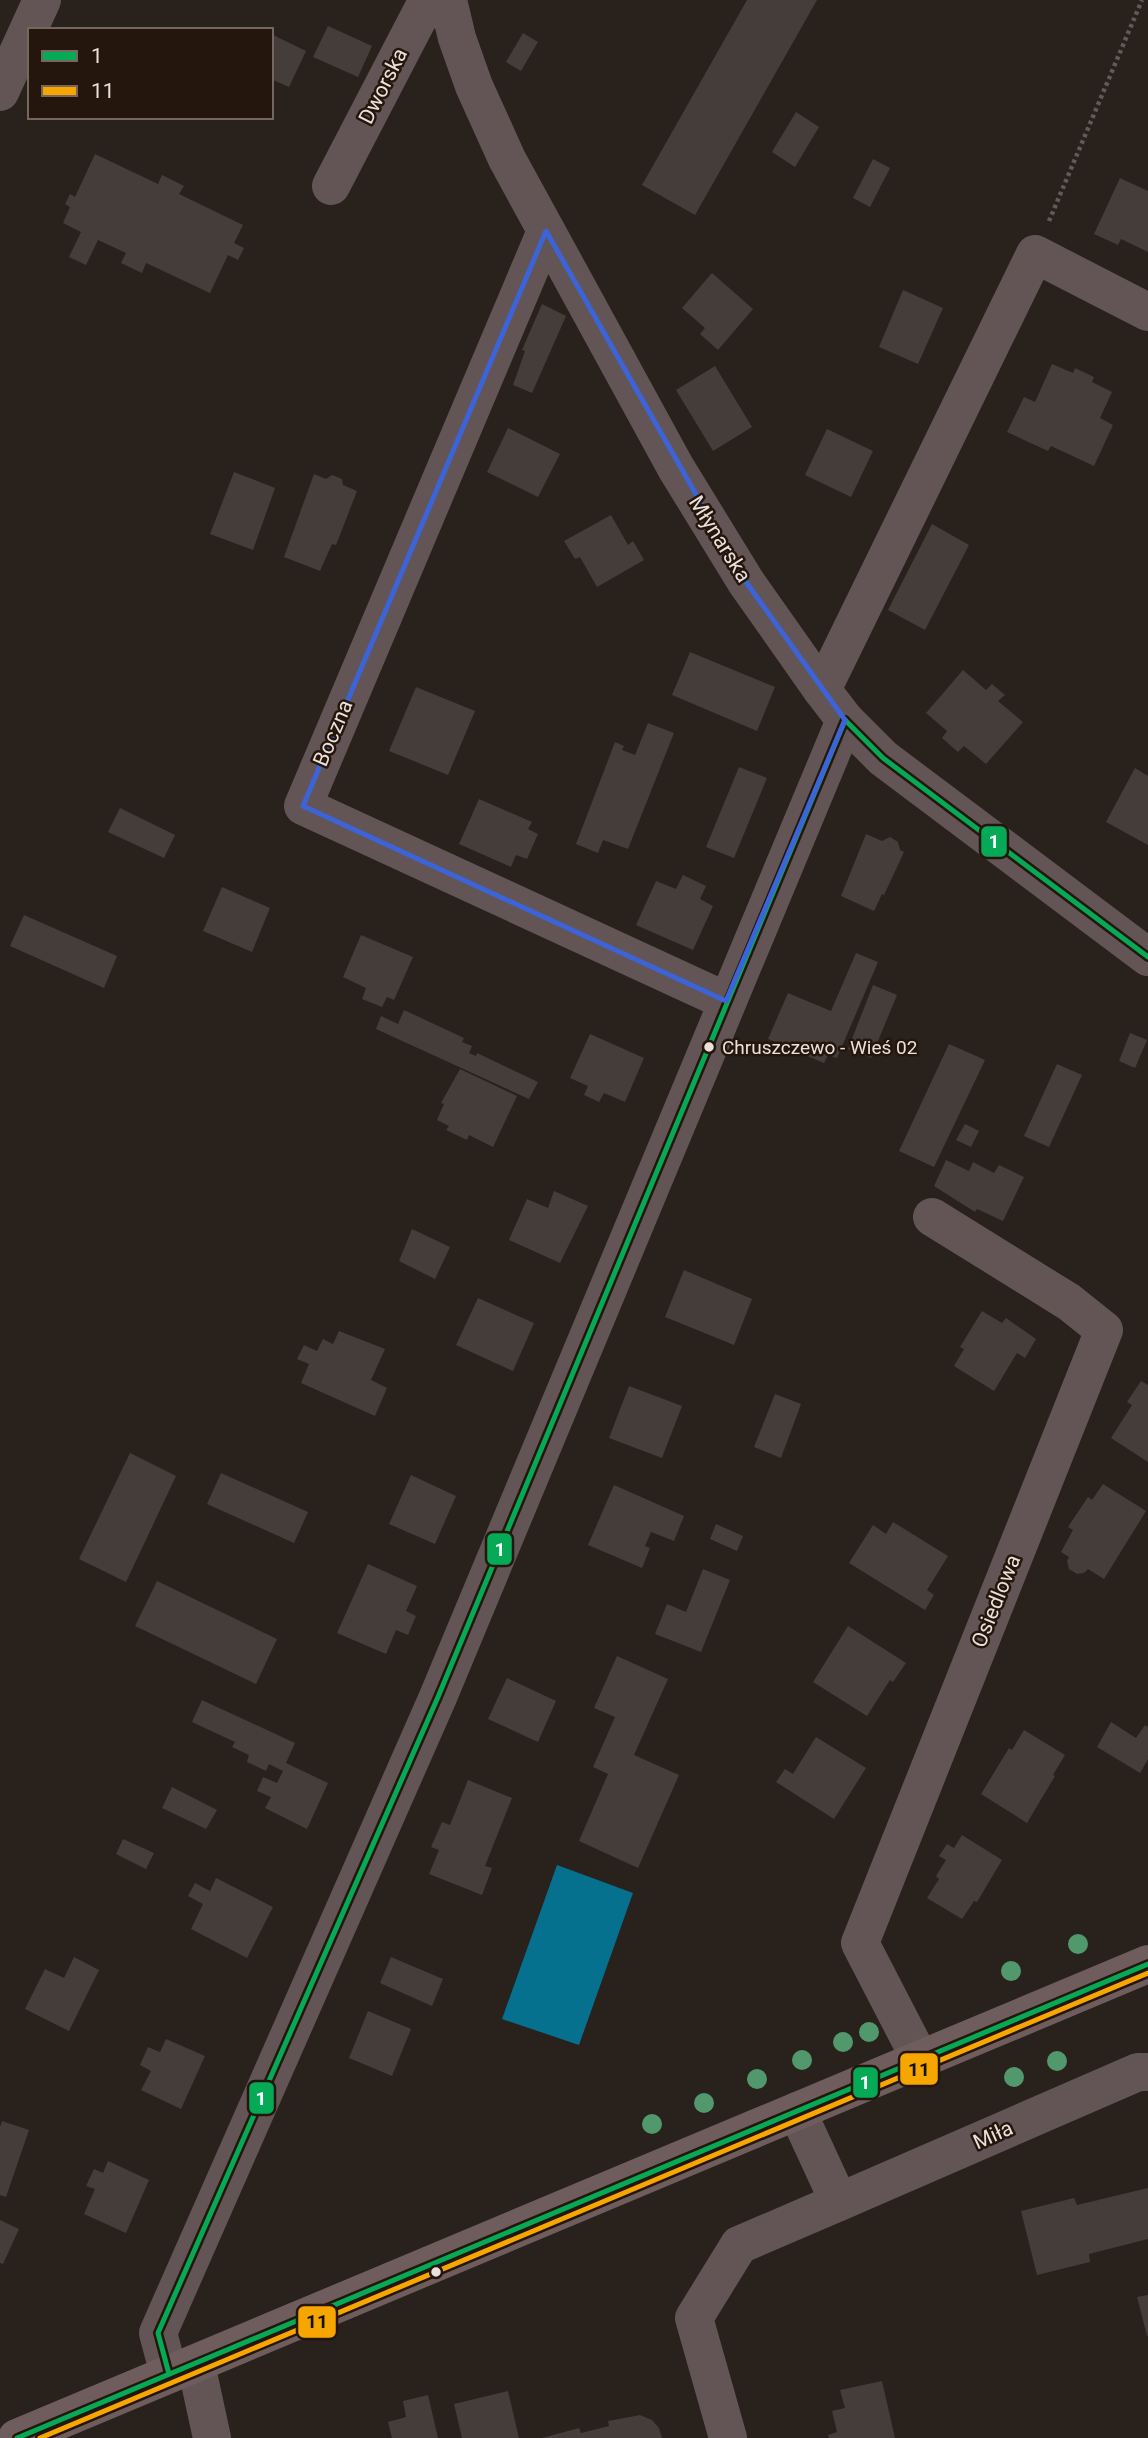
<svg xmlns="http://www.w3.org/2000/svg" width="1148" height="2438" font-family="Roboto,sans-serif">
  <style>
    .water { fill: #06708f }
    .building { fill: #443d39 }
    .lines { fill: none; stroke-linecap: round; stroke-linejoin: round }
    .path { stroke: #645958; stroke-width: 4.5; stroke-dasharray: 3.5 3.5; stroke-linecap: butt }
    .minor { stroke: #635555; stroke-width: 38 }
    .major { stroke: #6f5d5d; stroke-width: 38 }
    .bus-1-casing { stroke: #24160d; stroke-width: 10 }
    .bus-2-casing { stroke: #24160d; stroke-width: 10 }
    .bus-1 { stroke: #06aa56; stroke-width: 5 }
    .bus-2 { stroke: #f7a600; stroke-width: 5 }
    .tree { fill: #52986d }
    .marked { fill: none; stroke: #3c64d8; stroke-width: 5; stroke-linejoin: round }
    .bus-dot { fill: #ebe1db; stroke: #24160d; stroke-width: 2.5 }
    .labels { text-anchor: middle; dominant-baseline: central; stroke-width: 5; stroke-linejoin: round; paint-order: stroke }
    .bus-label { font-size: 19px; fill: #ebe1db; stroke: #24160d; text-anchor: start }
    .street-label { font-size: 21px; fill: #ebe1db; stroke: #24160d }
    .line-badge { stroke: #24160d; stroke-width: 2.5 }
    .badge-label { font-size: 19px; text-anchor: middle; font-weight: bold; fill: #fff }
    .pale-badge-label { font-size: 19px; text-anchor: middle; font-weight: bold; fill: #111 }
  </style>
  <rect width="100%" height="100%" fill="#29211c"/>
  <polygon class="water" points="557,1865 633,1893 579,2045 502,2019"/>
  <g class="building">
    <polygon points="747,0 817,0 695,215 642,185"/>
    <polygon points="328,26 372,46 358,77 313,57"/>
    <polygon points="523,33 538,42 521,71 506,62"/>
    <polygon points="271,34 306,51 289,87 271,79"/>
    <polygon points="796,112 819,127 795,167 772,152"/>
    <polygon points="95,154 158,184 162,175 184,186 179,194 243,225 234,243 244,248 238,260 228,255 210,293 146,263 142,273 121,263 126,253 98,240 86,265 69,257 81,232 63,223 70,207 65,204 70,194 75,197"/>
    <polygon points="873,159 890,168 870,207 853,198"/>
    <polygon points="1120,178 1148,191 1148,252 1121,239 1118,245 1094,234"/>
    <polygon points="712,273 753,309 718,350 700,334 705,328 682,308"/>
    <polygon points="903,290 943,308 918,364 879,347"/>
    <polygon points="542,304 566,316 532,393 513,385 525,351 522,350"/>
    <polygon points="1052,364 1073,373 1075,368 1094,377 1092,382 1112,392 1100,418 1113,425 1094,466 1051,446 1048,451 1007,432 1024,397 1035,402"/>
    <polygon points="715,366 752,427 713,451 676,390"/>
    <polygon points="508,428 560,454 538,497 487,472"/>
    <polygon points="827,429 873,451 851,497 805,475"/>
    <polygon points="234,472 275,488 253,550 210,534"/>
    <polygon points="314,474 326,479 332,475 342,479 343,485 357,491 336,545 332,544 320,571 284,557"/>
    <polygon points="611,515 628,545 633,541 644,560 597,587 580,557 575,559 564,541"/>
    <polygon points="932,524 969,545 925,630 888,610"/>
    <polygon points="690,652 775,687 757,731 672,695"/>
    <polygon points="963,670 986,690 992,684 1005,695 998,701 1023,722 986,764 964,746 958,752 942,738 947,731 926,713"/>
    <polygon points="416,687 475,711 448,775 389,751"/>
    <polygon points="648,723 674,733 628,849 603,840 598,853 576,844 615,742 624,746 622,750 635,755"/>
    <polygon points="739,767 767,778 734,858 706,847"/>
    <polygon points="1135,768 1148,776 1148,845 1106,822"/>
    <polygon points="479,799 532,822 528,829 538,834 527,859 516,855 511,867 459,844"/>
    <polygon points="120,808 175,835 164,858 108,832"/>
    <polygon points="866,834 882,841 890,837 898,842 900,850 904,852 884,895 882,894 874,911 841,896"/>
    <polygon points="683,875 706,886 700,899 713,906 693,950 636,925 656,881 676,889"/>
    <polygon points="222,887 270,908 252,952 203,931"/>
    <polygon points="24,915 117,956 104,988 10,946"/>
    <polygon points="361,935 413,957 394,1000 387,997 382,1007 362,999 366,988 343,977"/>
    <polygon points="856,953 878,962 837,1058 828,1055 824,1063 768,1039 788,993 831,1011"/>
    <polygon points="873,985 897,995 871,1058 848,1049"/>
    <polygon points="404,1010 464,1038 462,1042 472,1046 469,1053 476,1056 477,1053 538,1082 529,1099 376,1029 381,1016 398,1024"/>
    <polygon points="1130,1033 1147,1040 1135,1068 1119,1061"/>
    <polygon points="590,1034 644,1058 625,1102 604,1093 599,1102 584,1095 588,1086 570,1078"/>
    <polygon points="949,1044 985,1060 934,1167 899,1151"/>
    <polygon points="1057,1064 1082,1075 1049,1147 1024,1136"/>
    <polygon points="460,1069 517,1096 493,1147 469,1135 467,1140 446,1130 449,1126 437,1120 444,1104 441,1103"/>
    <polygon points="965,1124 979,1131 971,1147 956,1140"/>
    <polygon points="946,1160 969,1171 973,1162 994,1173 999,1165 1024,1177 1003,1221 977,1209 975,1212 934,1186"/>
    <polygon points="554,1191 588,1206 560,1263 509,1240 527,1199 548,1208"/>
    <polygon points="412,1229 450,1247 435,1279 399,1261"/>
    <polygon points="684,1270 752,1299 734,1345 665,1317"/>
    <polygon points="478,1298 534,1323 513,1371 456,1345"/>
    <polygon points="982,1311 1002,1323 1006,1318 1036,1339 1025,1358 1017,1353 994,1391 954,1366 964,1349 960,1347"/>
    <polygon points="339,1331 385,1349 371,1380 387,1388 375,1416 301,1383 309,1364 297,1359 304,1345 317,1351 323,1339 333,1344"/>
    <polygon points="1141,1381 1148,1385 1148,1462 1111,1438 1132,1405 1127,1402"/>
    <polygon points="629,1386 682,1406 662,1458 609,1438"/>
    <polygon points="775,1394 801,1404 781,1458 754,1447"/>
    <polygon points="130,1453 176,1476 126,1582 79,1559"/>
    <polygon points="221,1473 308,1512 294,1543 207,1504"/>
    <polygon points="411,1475 456,1496 435,1544 389,1524"/>
    <polygon points="1103,1484 1146,1511 1104,1579 1088,1569 1084,1573 1077,1574 1069,1569 1067,1561 1069,1557 1061,1552 1073,1530 1068,1527 1088,1497 1092,1500"/>
    <polygon points="614,1485 684,1516 674,1541 651,1532 645,1546 650,1548 642,1568 588,1545"/>
    <polygon points="893,1522 948,1556 927,1590 934,1595 925,1610 849,1563 873,1525 886,1534"/>
    <polygon points="716,1524 743,1536 737,1551 710,1539"/>
    <polygon points="368,1564 417,1586 406,1611 416,1616 408,1635 396,1630 386,1654 337,1633"/>
    <polygon points="703,1569 730,1580 701,1652 655,1634 667,1604 686,1612"/>
    <polygon points="157,1581 277,1639 256,1684 135,1626"/>
    <polygon points="848,1626 906,1663 893,1682 890,1680 867,1716 813,1682"/>
    <polygon points="617,1656 668,1679 634,1755 679,1775 638,1868 579,1841 608,1774 593,1767 615,1717 594,1708"/>
    <polygon points="507,1678 556,1701 538,1742 488,1719"/>
    <polygon points="202,1700 295,1743 286,1763 328,1783 307,1829 265,1808 271,1797 257,1791 263,1777 277,1783 283,1771 269,1764 266,1771 247,1762 249,1755 232,1747 235,1742 192,1722"/>
    <polygon points="1111,1722 1136,1738 1145,1725 1148,1727 1148,1759 1140,1773 1097,1747"/>
    <polygon points="1024,1730 1065,1755 1053,1775 1055,1776 1027,1823 981,1794 1009,1748 1012,1750"/>
    <polygon points="816,1737 866,1768 834,1819 776,1782 785,1769 793,1774"/>
    <polygon points="468,1780 512,1798 485,1866 492,1868 482,1895 429,1874 439,1850 431,1847 442,1822 450,1825"/>
    <polygon points="172,1787 217,1810 206,1829 162,1808"/>
    <polygon points="962,1835 1002,1860 977,1902 974,1901 962,1919 927,1898 939,1879 936,1876 946,1860 939,1856 947,1844 954,1848"/>
    <polygon points="123,1839 154,1853 146,1869 116,1854"/>
    <polygon points="216,1878 273,1907 247,1958 191,1929 203,1904 188,1896 195,1883 210,1891"/>
    <polygon points="74,1957 99,1970 69,2031 25,2009 45,1969 64,1978"/>
    <polygon points="391,1957 443,1979 432,2006 380,1983"/>
    <polygon points="368,2011 411,2029 392,2076 349,2058"/>
    <polygon points="166,2039 205,2056 181,2109 141,2090 151,2071 140,2065 148,2047 160,2052"/>
    <polygon points="2,2121 29,2130 6,2197 0,2195 0,2127"/>
    <polygon points="108,2161 149,2180 126,2233 84,2214 95,2189 86,2186 94,2169 103,2173"/>
    <polygon points="1148,2188 1148,2239 1089,2254 1090,2262 1037,2275 1021,2211 1074,2198 1077,2205"/>
    <polygon points="0,2220 19,2229 3,2264 0,2263"/>
    <polygon points="1148,2295 1148,2336 1147,2336 1137,2297"/>
    <polygon points="882,2381 895,2438 829,2438 828,2435 837,2432 832,2411 845,2408 840,2390"/>
    <polygon points="508,2391 519,2438 462,2438 454,2404"/>
    <polygon points="428,2395 438,2438 392,2438 388,2422 406,2417 403,2401"/>
    <polygon points="640,2415 652,2420 659,2428 662,2438 542,2438 579,2428 581,2433 609,2426 608,2421"/>
  </g>
  <g class="lines">
    <polyline class="path" points="1049,221 1142,0"/>
    <g class="minor">
      <polyline points="448,0 457,38 474,86 507,159 676,468 746,582 822,690 845,720 883,758 1148,957"/>
      <polyline points="0,92 42,0"/>
      <polyline points="331,186 423,9 449,10"/>
      <polyline points="546,231 303,806 726,1001"/>
      <polyline points="822,690 1035,254 1148,312"/>
      <polyline points="920,2059 860,1943 1104,1330 1069,1302 932,1217"/>
      <polyline points="839,2202 1138,2072 1148,2072"/>
      <polyline points="196,2364 212,2438"/>
      <polyline points="169,2374 158,2333 438,1697 845,720"/>
      <polyline points="728,2438 694,2318 739,2245 839,2202 797,2111"/>
    </g>
    <polyline class="major" points="17,2438 1148,1964"/>
    <g class="bus-1-casing">
      <g id="bus-1">
        <polyline points="845,720 883,758 1148,957"/>
        <polyline points="169,2374 158,2333 438,1697 845,720"/>
        <polyline points="17,2438 1148,1964"/>
      </g>
    </g>
    <g class="bus-2-casing">
      <polyline id="bus-2" points="40,2438 1148,1973"/>
    </g>
    <use href="#bus-1" class="bus-1"/>
    <use href="#bus-2" class="bus-2"/>
  </g>
  <g class="tree">
    <circle cx="1078" cy="1944" r="10"/>
    <circle cx="1011" cy="1971" r="10"/>
    <circle cx="869" cy="2032" r="10"/>
    <circle cx="843" cy="2042" r="10"/>
    <circle cx="802" cy="2060" r="10"/>
    <circle cx="1057" cy="2061" r="10"/>
    <circle cx="1014" cy="2077" r="10"/>
    <circle cx="757" cy="2079" r="10"/>
    <circle cx="704" cy="2103" r="10"/>
    <circle cx="652" cy="2124" r="10"/>
  </g>
  <path class="marked" d="M 546,231 L 746,582 L 845,720 L 726,1001 L 303,806 Z"/>
  <g class="bus-dot">
    <circle cx="709" cy="1047" r="6"/>
    <circle cx="436" cy="2272" r="6"/>
  </g>
  <g class="labels">
    <g class="bus-label">
      <text x="722" y="1047">Chruszczewo - Wieś 02</text>
    </g>
    <g class="street-label">
      <text transform="translate(383 86) rotate(-63)">Dworska</text>
      <text transform="translate(720 539) rotate(58)">Młynarska</text>
      <text transform="translate(333 733) rotate(-67)">Boczna</text>
      <text transform="translate(996 1601) rotate(-68)">Osiedlowa</text>
      <text transform="translate(993 2135) rotate(-24)">Miła</text>
    </g>
  </g>
  <g class="line-badge">
    <rect x="980" y="825" width="28" height="33" rx="7" fill="#06aa56"/>
    <rect x="486" y="1532" width="27" height="34" rx="7" fill="#06aa56"/>
    <rect x="899" y="2052" width="40" height="34" rx="7" fill="#f7a600"/>
    <rect x="852" y="2066" width="27" height="33" rx="7" fill="#06aa56"/>
    <rect x="248" y="2081" width="27" height="34" rx="7" fill="#06aa56"/>
    <rect x="297" y="2305" width="40" height="34" rx="7" fill="#f7a600"/>
  </g>
  <g class="badge-label">
    <text x="994" y="848">1</text>
    <text x="500" y="1556">1</text>
    <text x="865" y="2089">1</text>
    <text x="261" y="2105">1</text>
  </g>
  <g class="pale-badge-label">
    <text x="919" y="2076">11</text>
    <text x="317" y="2328">11</text>
  </g>
  <rect x="28" y="28" width="245" height="91" fill="#24160d" stroke="#74675f" stroke-width="2"/>
  <rect x="42" y="51" width="35" height="10" fill="#06aa56" stroke="#74675f" stroke-width="2"/>
  <text x="91" y="63" font-size="21" fill="#ebe1db">1</text>
  <rect x="42" y="86" width="35" height="10" fill="#f7a600" stroke="#74675f" stroke-width="2"/>
  <text x="91" y="98" font-size="21" fill="#ebe1db">11</text>
</svg>
